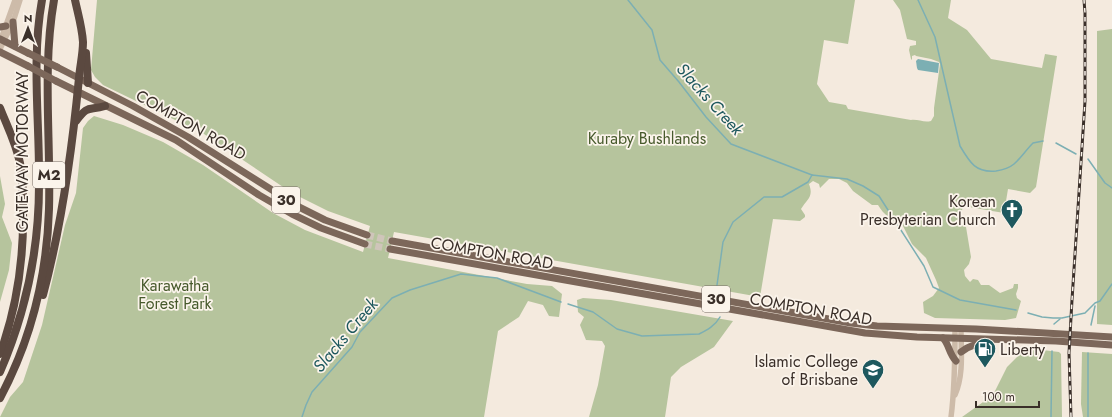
<svg xmlns="http://www.w3.org/2000/svg" width="1112" height="417" font-family="Jost,sans-serif">
  <style>
    .green { fill: #b6c49d }
    .water { fill: #7cafb3 }
    .lines { fill: none; stroke-linecap: round; stroke-linejoin: round }
    .stream { stroke: #7cafb3; stroke-width: 1.5 }
    .major-tunnel { stroke: #cfc5ba; stroke-width: 7; stroke-dasharray: 7 3.5; stroke-linecap: butt }
    .minor { stroke: #cdbba9; stroke-width: 5.5 }
    .major { stroke: #7c675a; stroke-width: 7 }
    .highway { stroke: #5b4940; stroke-width: 8 }
    .rail-casing { stroke: #3a2f29; stroke-width: 3 }
    .rail { stroke: #fbf4eb; stroke-width: 1.5; stroke-dasharray: 4.5; stroke-linecap: butt }
    .major-bridge { stroke: #7c675a; stroke-width: 7 }
    .labels { text-anchor: middle; dominant-baseline: central; stroke-width: 3.5; stroke-linejoin: round; paint-order: stroke }
    .shield { fill: #fbf4eb; stroke: #746a63; stroke-width: 1 }
    .shield-label { font-size: 15px; font-weight: bold; fill: #3a2f29 }
    .street-label { font-size: 16px; fill: #3a2f29; stroke: #fbf4eb }
    .park-label { font-size: 16px; fill: #475a2c; stroke: #fbf4eb }
    .poi-label { font-size: 16px; fill: #3a2f29; stroke: #fbf4eb; text-anchor: end }
    .water-label { font-size: 17px; font-style: italic; fill: #1d585e; stroke: #fbf4eb }
  </style>
  <rect width="100%" height="100%" fill="#f4eade"/>
  <g class="green">
    <path d="M 97,0 L 855,0 L 848,44 L 824,40 L 817,84 L 829,102 L 846,105 L 848,109 L 911,120 C 918,119 924,123 931,121 L 934,116 L 934,108 L 940,64 L 939,62 L 931,59 L 916,56 L 915,55 L 912,56 L 912,60 L 911,59 L 909,50 L 910,46 L 916,45 L 916,41 L 907,39 L 900,10 L 893,0 L 951,0 L 948,18 L 967,30 L 991,59 L 1042,68 L 1045,54 L 1057,56 L 1036,187 L 1030,193 L 1008,189 L 1004,213 L 963,206 C 963,211 958,215 959,221 L 966,227 L 971,257 L 969,264 L 964,270 L 965,276 L 970,282 L 973,279 L 978,280 L 981,285 L 989,285 L 1000,293 L 1013,288 L 1014,284 L 1018,284 L 1018,288 L 1016,294 L 1017,298 L 1021,301 L 1016,318 L 1005,320 L 935,318 L 924,313 L 923,302 L 933,296 L 939,288 L 936,280 L 926,258 L 912,244 L 902,224 C 891,220 884,215 878,205 L 872,205 L 853,191 L 847,183 L 839,179 L 829,179 L 820,188 L 819,184 L 813,181 L 809,184 C 814,197 807,199 801,209 L 805,215 L 805,217 L 800,221 L 773,219 L 760,297 L 394,232 L 388,258 L 527,284 L 552,286 L 562,294 L 559,317 L 549,316 L 543,305 L 528,301 L 519,317 L 498,331 L 484,417 L 0,417 L 10,397 L 23,382 L 42,325 L 65,225 L 76,193 L 83,128 L 88,121 L 94,116 L 123,125 L 163,142 L 203,165 L 273,213 L 305,230 L 363,252 L 370,226 L 328,211 L 292,193 L 204,134 L 103,85 L 95,77 L 91,70 Z"/>
    <polygon points="1112,29 1112,325 1097,324 1097,31"/>
    <polygon points="0,176 5,204 2,217 12,243 9,270 0,302"/>
    <polygon points="583,298 611,300 733,321 714,347 681,367 671,377 665,417 589,417 598,385 605,346 602,341 586,340 580,325 584,317 578,312 577,300"/>
    <polygon points="1026,348 1059,352 1061,354 1062,417 962,417 993,395 1007,367"/>
    <polygon points="1082,352 1112,354 1112,417 1083,417 1081,404"/>
  </g>
  <polygon class="water" points="918,59 939,63 938,73 918,70 917,68 916,61"/>
  <g class="lines">
    <g class="stream">
      <polyline points="628,0 652,30 660,60 679,82 706,117 731,144 812,175"/>
      <path d="M 918,0 L 935,37 L 960,146 C 970,163 976,173 996,171 C 1003,170 1008,169 1014,164 C 1021,158 1026,150 1033,143 L 1043,141"/>
      <polyline points="1056,143 1076,154"/>
      <polyline points="1088,159 1105,183 1112,188"/>
      <polyline points="717,285 723,242 733,222 764,197 782,197 808,182 812,175 847,179 863,186 879,196 924,266 933,287 960,300 1016,310"/>
      <path d="M 568,304 L 593,312 L 617,329 L 642,336 L 699,334 C 707,330 715,326 720,317"/>
      <polyline points="1028,313 1042,317 1053,318 1062,318 1085,313 1095,303 1100,301 1112,284"/>
      <polyline points="1054,324 1060,319"/>
      <polyline points="1091,325 1095,306"/>
      <polyline points="302,417 306,405 312,392 352,347 360,332 392,298 410,290 461,274 497,278 561,302"/>
      <polyline points="1051,417 1052,351"/>
      <polyline points="1088,417 1088,353"/>
    </g>
    <g class="major-tunnel">
      <polyline points="367,235 392,241"/>
      <polyline points="365,244 390,249"/>
    </g>
    <g class="minor">
      <polyline points="0,42 15,0"/>
      <polyline points="0,49 13,22 20,0"/>
      <path d="M 955,395 C 964,374 961,351 961,328"/>
      <path d="M 951,417 C 955,387 955,358 955,328"/>
    </g>
    <g class="major">
      <polyline points="13,22 15,46"/>
      <polyline points="0,27 6,26"/>
      <polyline points="0,39 28,53"/>
      <polyline points="0,52 28,66"/>
      <polyline points="57,67 133,106 188,137 299,207 325,220 367,235"/>
      <polyline points="56,81 176,140 259,195 292,214 321,228 365,244"/>
      <polyline points="392,241 851,323 877,326 976,329 1112,337"/>
      <polyline points="390,249 865,333 917,337 1056,341 1112,345"/>
      <path d="M 943,338 C 949,344 949,354 956,361"/>
      <polyline points="961,352 967,348 986,340"/>
    </g>
    <g class="highway">
      <polyline points="86,53 88,83"/>
      <path d="M 0,108 C 7,126 16,143 20,163 C 23,178 23,193 23,209 C 24,258 17,307 0,354"/>
      <path d="M 76,121 C 89,104 88,111 105,106"/>
      <path d="M 43,295 C 62,224 72,151 79,78 C 80,66 83,54 83,42 C 82,27 78,14 75,0"/>
      <path d="M 0,372 C 26,312 39,250 39,185 C 40,124 31,61 42,0"/>
      <path d="M 0,398 C 31,340 47,274 49,209 C 51,140 42,69 54,0"/>
    </g>
    <g class="rail-casing">
      <polyline id="rail" points="1071,417 1069,353 1072,300 1085,101 1085,13 1084,0"/>
    </g>
    <use href="#rail" class="rail"/>
    <g class="major-bridge">
      <polyline points="28,53 57,67"/>
      <polyline points="28,66 56,81"/>
    </g>
  </g>
  <defs>
    <g id="church-pin" transform="scale(1.15)"><path d="M0 17L-7.5 6A9.5 9.5 0 1 1 7.5 6Z" fill="#1d585e" stroke="#fbf4eb"/><path d="M-1.2-6h2.4v3.5h3.3v2.4h-3.3V6h-2.4V-.1h-3.3v-2.4h3.3Z" fill="#fff"/></g>
    <g id="fuel-pin" transform="scale(1.15)"><path d="M0 17L-7.5 6A9.5 9.5 0 1 1 7.5 6Z" fill="#1d585e" stroke="#fbf4eb"/><path d="M-5.5-6h7V0h2V4h1.3V-2.5L3-4.5l.8-.8L6-3V5H2.5V1h-1V6h-7ZM-4.2-4.7v3.2H.2V-4.7Z" fill="#fff"/></g>
    <g id="school-pin" transform="scale(1.15)"><path d="M0 17L-7.5 6A9.5 9.5 0 1 1 7.5 6Z" fill="#1d585e" stroke="#fbf4eb"/><path d="M0-5L7-2L0 1L-7-2ZM-4 1L0 2.5L4 1V4Q0 6-4 4Z" fill="#fff"/></g>
  </defs>
  <g fill-rule="evenodd">
    <use href="#church-pin" x="1012" y="210"/>
    <use href="#fuel-pin" x="985" y="349"/>
    <use href="#school-pin" x="873" y="370"/>
  </g>
  <g class="labels">
    <g class="shield">
      <rect x="33" y="162" width="32" height="26" rx="3"/>
      <rect x="272" y="187" width="28" height="26" rx="3"/>
      <rect x="702" y="286" width="28" height="26" rx="3"/>
    </g>
    <g class="shield-label">
      <text x="49" y="175">M2</text>
      <text x="286" y="200">30</text>
      <text x="716" y="299">30</text>
    </g>
    <g class="street-label">
      <text transform="translate(191 125) rotate(30)">COMPTON ROAD</text>
      <text transform="translate(22 152) rotate(-90)">GATEWAY MOTORWAY</text>
      <text transform="translate(492 253) rotate(10)">COMPTON ROAD</text>
      <text transform="translate(811 309) rotate(10)">COMPTON ROAD</text>
    </g>
    <g class="park-label">
      <text x="647" y="138">Kuraby Bushlands</text>
      <text x="175" y="285">Karawatha<tspan x="175" dy="18">Forest Park</tspan></text>
    </g>
    <g class="poi-label">
      <text x="996" y="201">Korean<tspan x="996" dy="18">Presbyterian Church</tspan></text>
      <text x="1000" y="349" text-anchor="start">Liberty</text>
      <text x="858" y="361">Islamic College<tspan x="858" dy="18">of Brisbane</tspan></text>
    </g>
    <g class="water-label">
      <text transform="translate(710 99) rotate(48)">Slacks Creek</text>
      <text transform="translate(345 335) rotate(-50)">Slacks Creek</text>
    </g>
  </g>
  <g transform="translate(28 28)" stroke="#fbf4eb" stroke-width="3" paint-order="stroke">
  <path d="M0-3L7 15L0 10L-7 15Z" fill="#3a2f29"/>
  <text y="-6" font-size="11" font-weight="bold" text-anchor="middle" fill="#3a2f29">N</text>
  </g>
  <path d="M976 401v6h63v-6" fill="none" stroke="#3a2f29" stroke-width="2"/>
  <text x="982" y="401" font-size="12" fill="#3a2f29" stroke="#fbf4eb" stroke-width="3" paint-order="stroke">100 m</text>
</svg>
